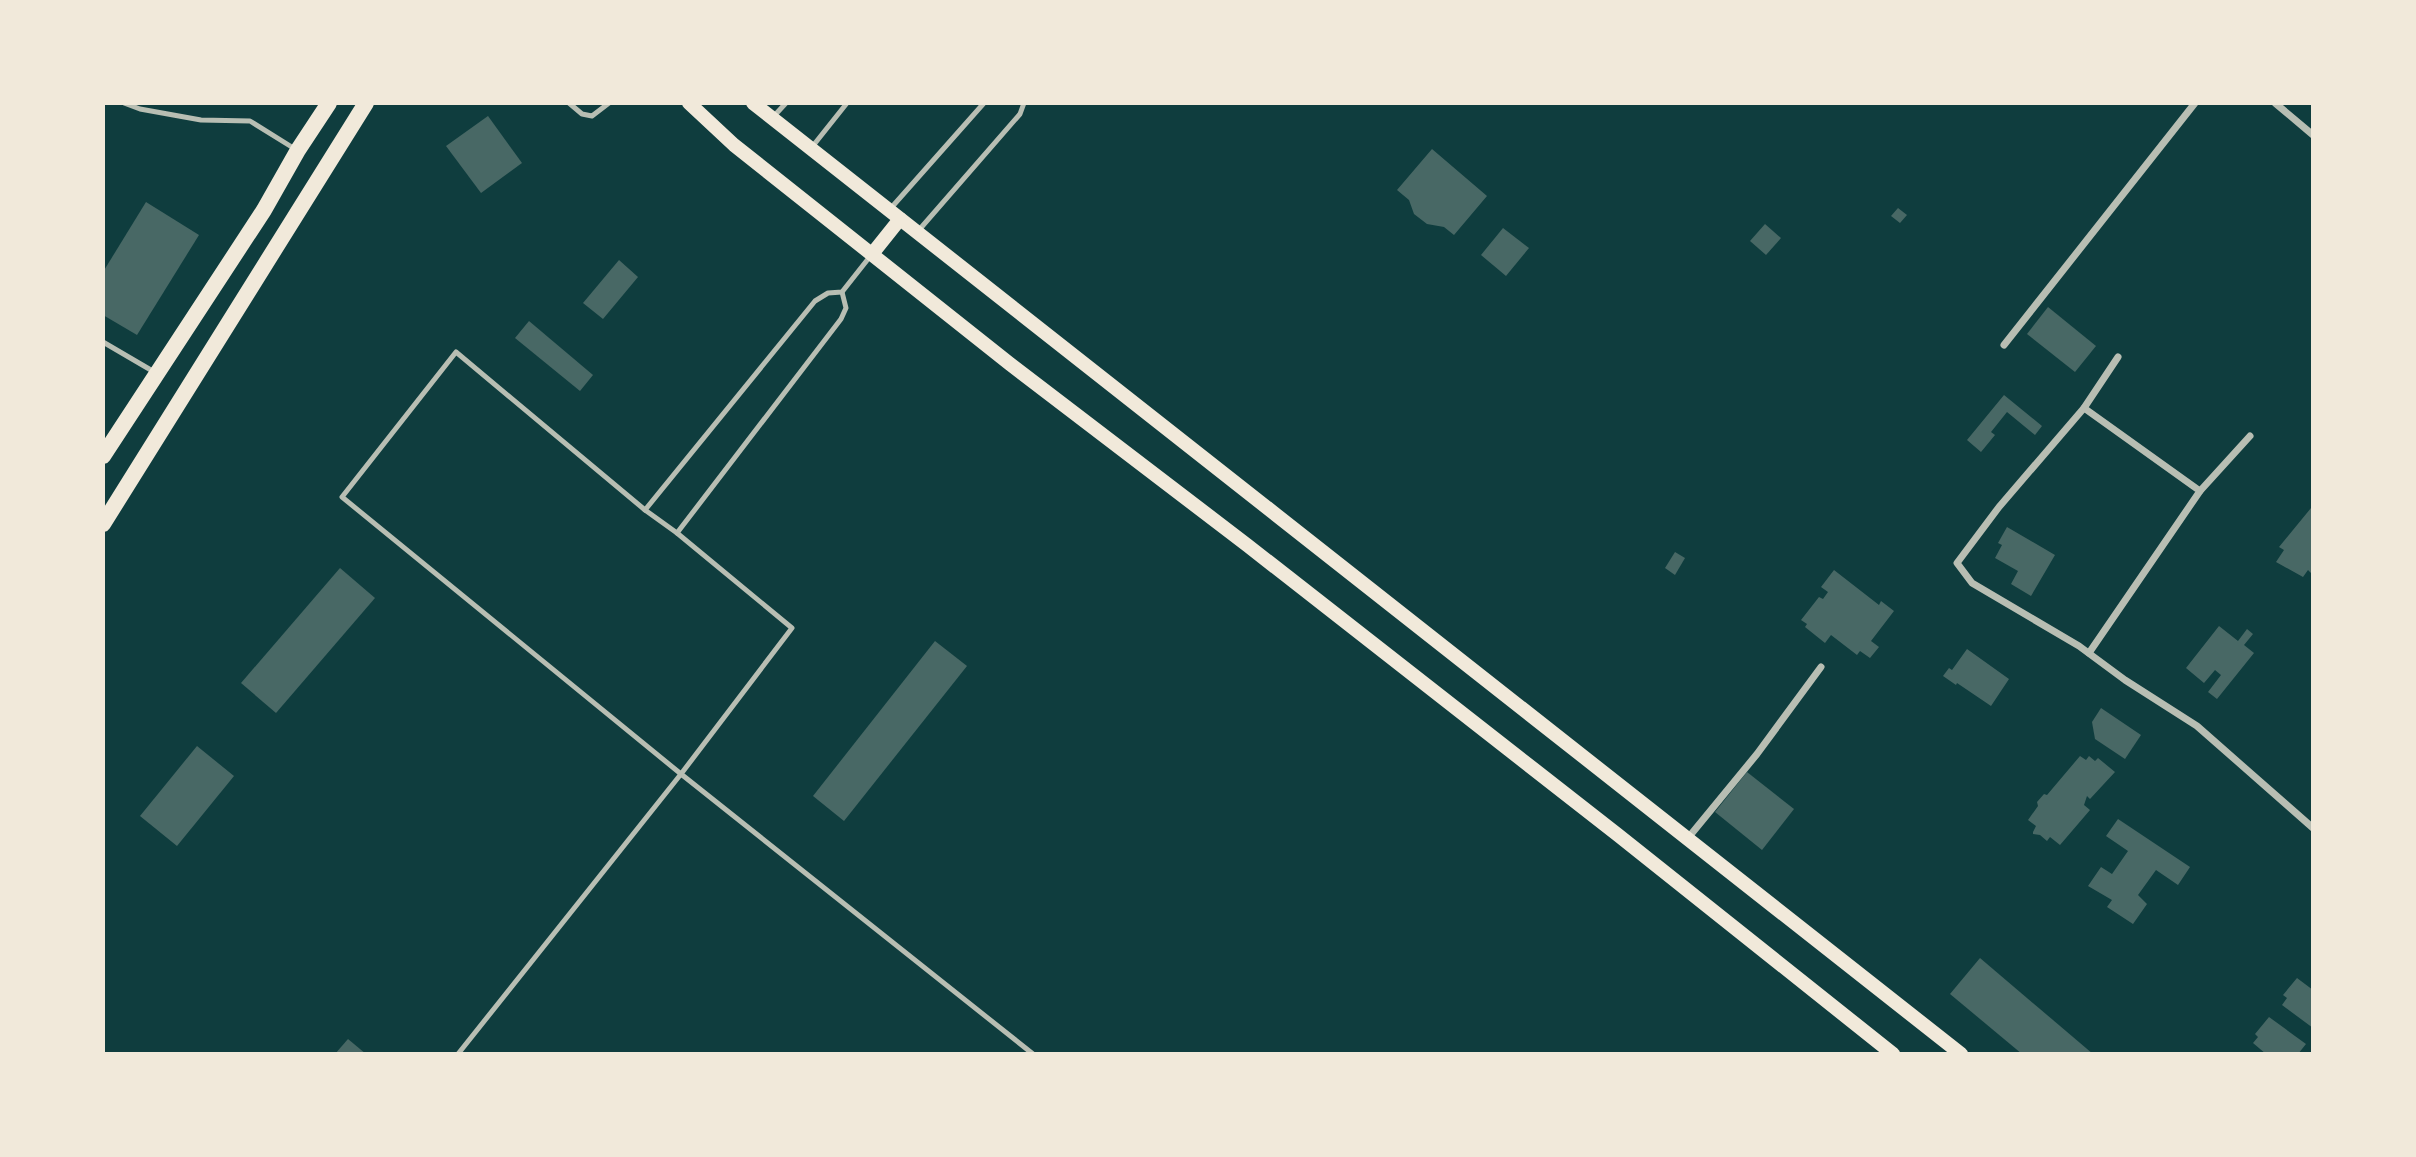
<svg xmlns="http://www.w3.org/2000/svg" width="2416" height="1157" font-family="Georgia,serif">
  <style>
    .building { fill: #486865 }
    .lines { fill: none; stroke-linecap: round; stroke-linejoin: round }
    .service { stroke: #b8beb3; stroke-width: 5 }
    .minor { stroke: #b8beb3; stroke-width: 7 }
    .secondary { stroke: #f1e9da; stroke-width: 14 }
    .primary { stroke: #f1e9da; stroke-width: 16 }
  </style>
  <rect width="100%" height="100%" fill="#0f3d3e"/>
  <g class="building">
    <polygon points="488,116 522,163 481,193 446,146"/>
    <polygon points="1432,149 1487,196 1454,235 1444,227 1427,224 1414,214 1409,200 1397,190"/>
    <polygon points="146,202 199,235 137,335 103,315 103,272"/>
    <polygon points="1898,208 1907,215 1900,223 1891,216"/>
    <polygon points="1765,224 1781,238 1766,255 1750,241"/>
    <polygon points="1503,228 1529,248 1506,276 1481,255"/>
    <polygon points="619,260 638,277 603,319 583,303"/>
    <polygon points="2048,307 2096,346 2075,372 2027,334"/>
    <polygon points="529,321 593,375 580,391 515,338"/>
    <polygon points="2004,395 2042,426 2035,435 2007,412 1991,432 1995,435 1981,452 1967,440"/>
    <polygon points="2311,508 2313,509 2313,575 2308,570 2303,577 2276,562 2284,550 2279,547"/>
    <polygon points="2007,527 2055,555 2031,596 2011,584 2018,571 1995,558 2002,545 1998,543"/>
    <polygon points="1675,552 1685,558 1675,575 1665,568"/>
    <polygon points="340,568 375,598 276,713 241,683"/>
    <polygon points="1834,570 1879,605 1881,601 1894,611 1871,641 1879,647 1870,658 1860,651 1857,655 1831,635 1825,643 1805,627 1807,624 1801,620 1819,597 1823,599 1828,592 1821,587"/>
    <polygon points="2219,626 2238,641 2247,629 2253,634 2244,645 2254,653 2217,699 2208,692 2221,675 2215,670 2204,683 2186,668"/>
    <polygon points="935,641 967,666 844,821 813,796"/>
    <polygon points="1967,649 2009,679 1991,706 1957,683 1956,685 1943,676 1949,668 1952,670"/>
    <polygon points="2101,708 2141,735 2125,759 2095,739 2092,722"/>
    <polygon points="197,746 234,776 177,846 140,816"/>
    <polygon points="2080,756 2086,760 2089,756 2095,761 2098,758 2115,772 2090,799 2087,796 2084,805 2090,810 2060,845 2050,837 2047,841 2040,835 2033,834 2033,832 2036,826 2028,820 2038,806 2037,802 2044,794 2047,795"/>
    <polygon points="1747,772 1794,809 1762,850 1715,812"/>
    <polygon points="2118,819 2190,867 2178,885 2156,870 2138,895 2147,904 2133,924 2107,907 2112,900 2088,886 2101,867 2112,874 2128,851 2106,836"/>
    <polygon points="1980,958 2093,1054 2022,1054 1950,994"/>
    <polygon points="2297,978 2313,990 2313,1028 2282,1005 2287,998 2283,995"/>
    <polygon points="2269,1017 2306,1044 2298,1054 2266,1054 2253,1043 2258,1037 2255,1034"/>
    <polygon points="348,1039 366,1054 335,1054"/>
  </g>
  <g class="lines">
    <g class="service">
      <polyline points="124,103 140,109 201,120 250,121 295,149"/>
      <polyline points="569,103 582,114 592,116 609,103"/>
      <polyline points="774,116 786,103"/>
      <polyline points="812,147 847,103"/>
      <polyline points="891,208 984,103"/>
      <polyline points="919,230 1020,114 1024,103"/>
      <polyline points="103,342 156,373"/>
      <polyline points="645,510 815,301 828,293 842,292 872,254"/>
      <polyline points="677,533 841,319 846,308 842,292"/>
      <polyline points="458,1054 681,774 792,628 677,533 645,510 456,352 342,497 681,774 1033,1054"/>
    </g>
    <g class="minor">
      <polyline points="2275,103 2313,135"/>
      <polyline points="2004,345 2195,103"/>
      <polyline points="2118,357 2084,408 1999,507 1957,563 1972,583 2079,646 2125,680 2197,726 2313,828"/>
      <polyline points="2084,408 2200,491 2089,653"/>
      <polyline points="2200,491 2250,436"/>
      <polyline points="1688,838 1757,754 1821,667"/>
    </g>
    <g class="secondary">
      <polyline points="689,103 734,145 1010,364 1247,545 1618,835 1893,1054"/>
      <polyline points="753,103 1961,1054"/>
      <polyline points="872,254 900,219"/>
    </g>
    <g class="primary">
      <polyline points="103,456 264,210 298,150 329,103"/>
      <polyline points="103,524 366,103"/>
    </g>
  </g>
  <rect width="2416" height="1157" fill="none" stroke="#f1e9da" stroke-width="210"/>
</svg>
